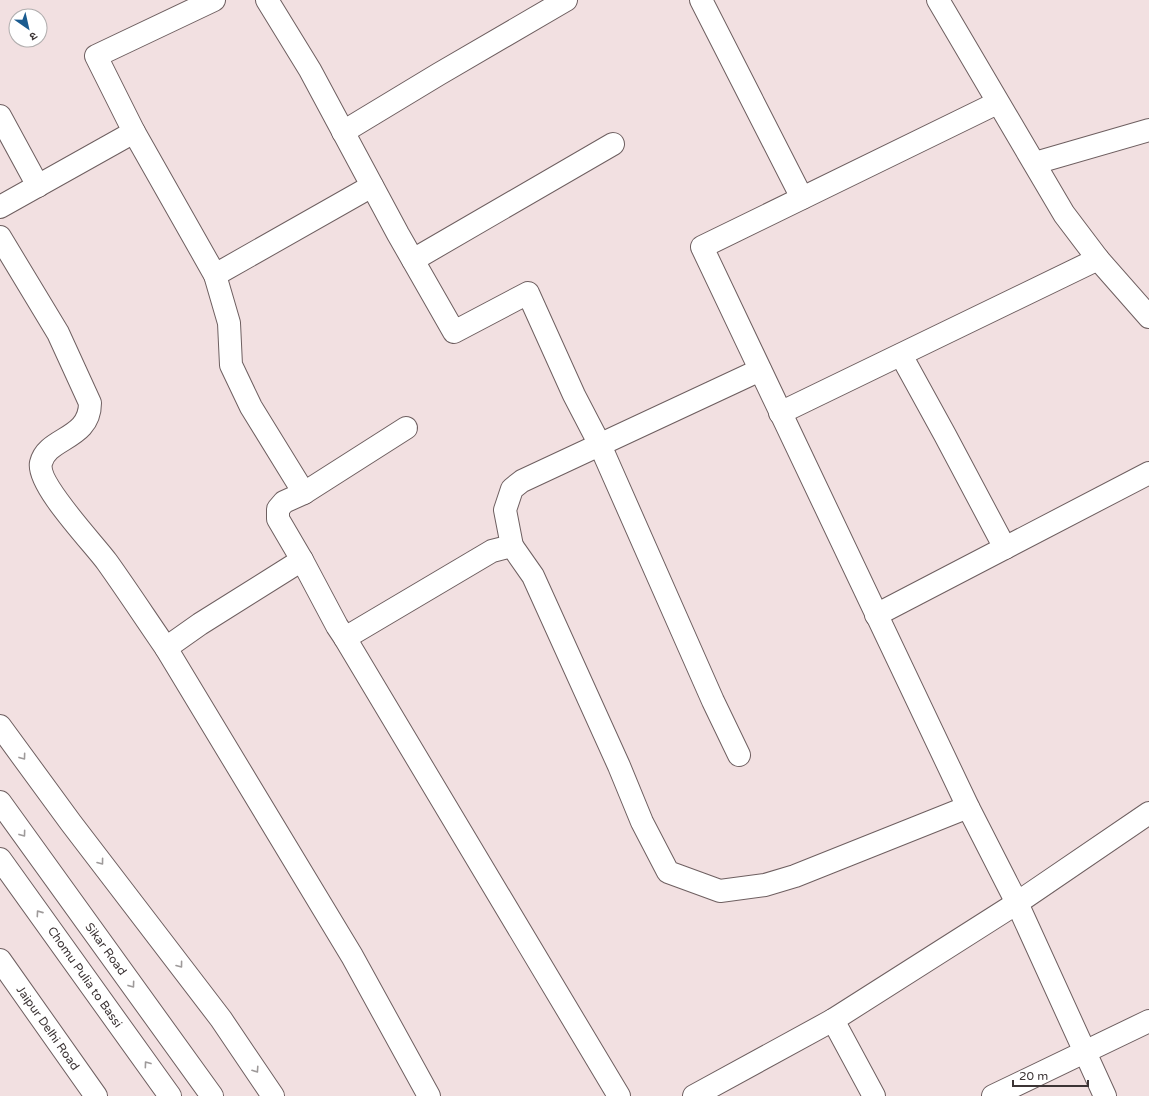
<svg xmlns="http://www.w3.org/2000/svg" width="1149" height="1096" font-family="'Varela Round','Noto Sans Devanagari',sans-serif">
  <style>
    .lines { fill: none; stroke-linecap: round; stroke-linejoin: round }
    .minor-casing { stroke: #6e5f60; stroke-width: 24 }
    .secondary-casing { stroke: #6e5f60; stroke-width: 24 }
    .trunk-casing { stroke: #6e5f60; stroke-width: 24 }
    .minor { stroke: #fff; stroke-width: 22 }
    .secondary { stroke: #fff; stroke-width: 22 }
    .trunk { stroke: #fff; stroke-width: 22 }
    .oneway { stroke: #9e9a9a }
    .labels { text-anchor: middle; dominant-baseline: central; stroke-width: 3.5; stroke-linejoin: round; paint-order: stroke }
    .street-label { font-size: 12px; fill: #3c3435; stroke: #fff }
  </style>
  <rect width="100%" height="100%" fill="#f2e0e1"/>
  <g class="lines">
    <g class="minor-casing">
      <g id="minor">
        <polyline points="267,0 310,70 398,234 454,332 528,293 574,395 600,445 713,701 739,755"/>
        <polyline points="701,0 802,198"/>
        <polyline points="938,0 1064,214 1098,259 1149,317"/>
        <polyline points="997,103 702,247 968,807 1017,903 1105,1096"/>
        <polyline points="0,116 38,186"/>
        <polyline points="343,132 439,74 566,0"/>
        <polyline points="1035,163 1149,130"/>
        <polyline points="0,207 134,132 96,56 214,0"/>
        <path d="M 0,237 L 58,333 L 90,403 C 90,440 47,437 41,463 C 36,484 94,544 107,562 C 127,590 146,619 166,648 L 200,624 L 302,560 L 278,519 L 278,509 L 284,502 L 304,493 L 251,407 L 231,365 L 229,323 L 215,275 L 134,132"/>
        <polyline points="413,260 613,144"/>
        <polyline points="215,275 372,186"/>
        <polyline points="901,355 945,435 1005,548"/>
        <polyline points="780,413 1098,259"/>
        <polyline points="304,493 406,428"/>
        <polyline points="512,546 505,510 512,489 522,481 760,370"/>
        <polyline points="302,560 337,626 345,638 492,551 512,546 533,576 619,766 642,822 668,872 720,891 765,885 795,876 968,807"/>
        <polyline points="876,615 1149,473"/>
        <polyline points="345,638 619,1096"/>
        <polyline points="166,648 352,956 429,1096"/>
        <polyline points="833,1020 874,1096"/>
        <polyline points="694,1096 833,1020 1017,903 1149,813"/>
        <polyline points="993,1096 1149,1021"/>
      </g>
    </g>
    <g class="secondary-casing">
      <g id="secondary">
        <polyline points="0,726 71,823 221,1019 273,1096"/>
        <polyline points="0,960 96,1096"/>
      </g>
    </g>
    <g class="trunk-casing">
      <g id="trunk">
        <polyline points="0,802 212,1096"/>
        <polyline points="0,859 170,1096"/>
      </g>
    </g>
    <use href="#minor" class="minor"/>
    <use href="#secondary" class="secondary"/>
    <use href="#trunk" class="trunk"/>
  </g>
  <defs><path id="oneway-chevron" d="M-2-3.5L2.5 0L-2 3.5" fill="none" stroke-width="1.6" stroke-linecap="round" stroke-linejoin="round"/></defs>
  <g class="oneway">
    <use href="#oneway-chevron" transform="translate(23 757) rotate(54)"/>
    <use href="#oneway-chevron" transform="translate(23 834) rotate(54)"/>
    <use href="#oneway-chevron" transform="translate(101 862) rotate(53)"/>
    <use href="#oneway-chevron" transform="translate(39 913) rotate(-125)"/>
    <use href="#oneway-chevron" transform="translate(180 965) rotate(53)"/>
    <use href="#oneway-chevron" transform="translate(132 985) rotate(54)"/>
    <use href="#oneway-chevron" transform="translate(147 1064) rotate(-126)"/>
    <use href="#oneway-chevron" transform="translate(256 1070) rotate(56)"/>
  </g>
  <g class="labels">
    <g class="street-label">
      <text transform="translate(106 949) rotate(54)">Sikar Road</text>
      <text transform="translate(85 977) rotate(55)">Chomu Pulia to Bassi</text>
      <text transform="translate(48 1028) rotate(55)">Jaipur Delhi Road</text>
    </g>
  </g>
  <g transform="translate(28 28) rotate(146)"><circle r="19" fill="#ffffff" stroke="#b1aeae"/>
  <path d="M0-3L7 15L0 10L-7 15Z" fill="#1a5b90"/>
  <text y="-6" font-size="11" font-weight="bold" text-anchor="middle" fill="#3c3435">उ</text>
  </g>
  <path d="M1013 1080v6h75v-6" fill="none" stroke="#3c3435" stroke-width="2"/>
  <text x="1019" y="1080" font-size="12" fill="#3c3435" stroke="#ffffff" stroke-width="3" paint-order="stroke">20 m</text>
</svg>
